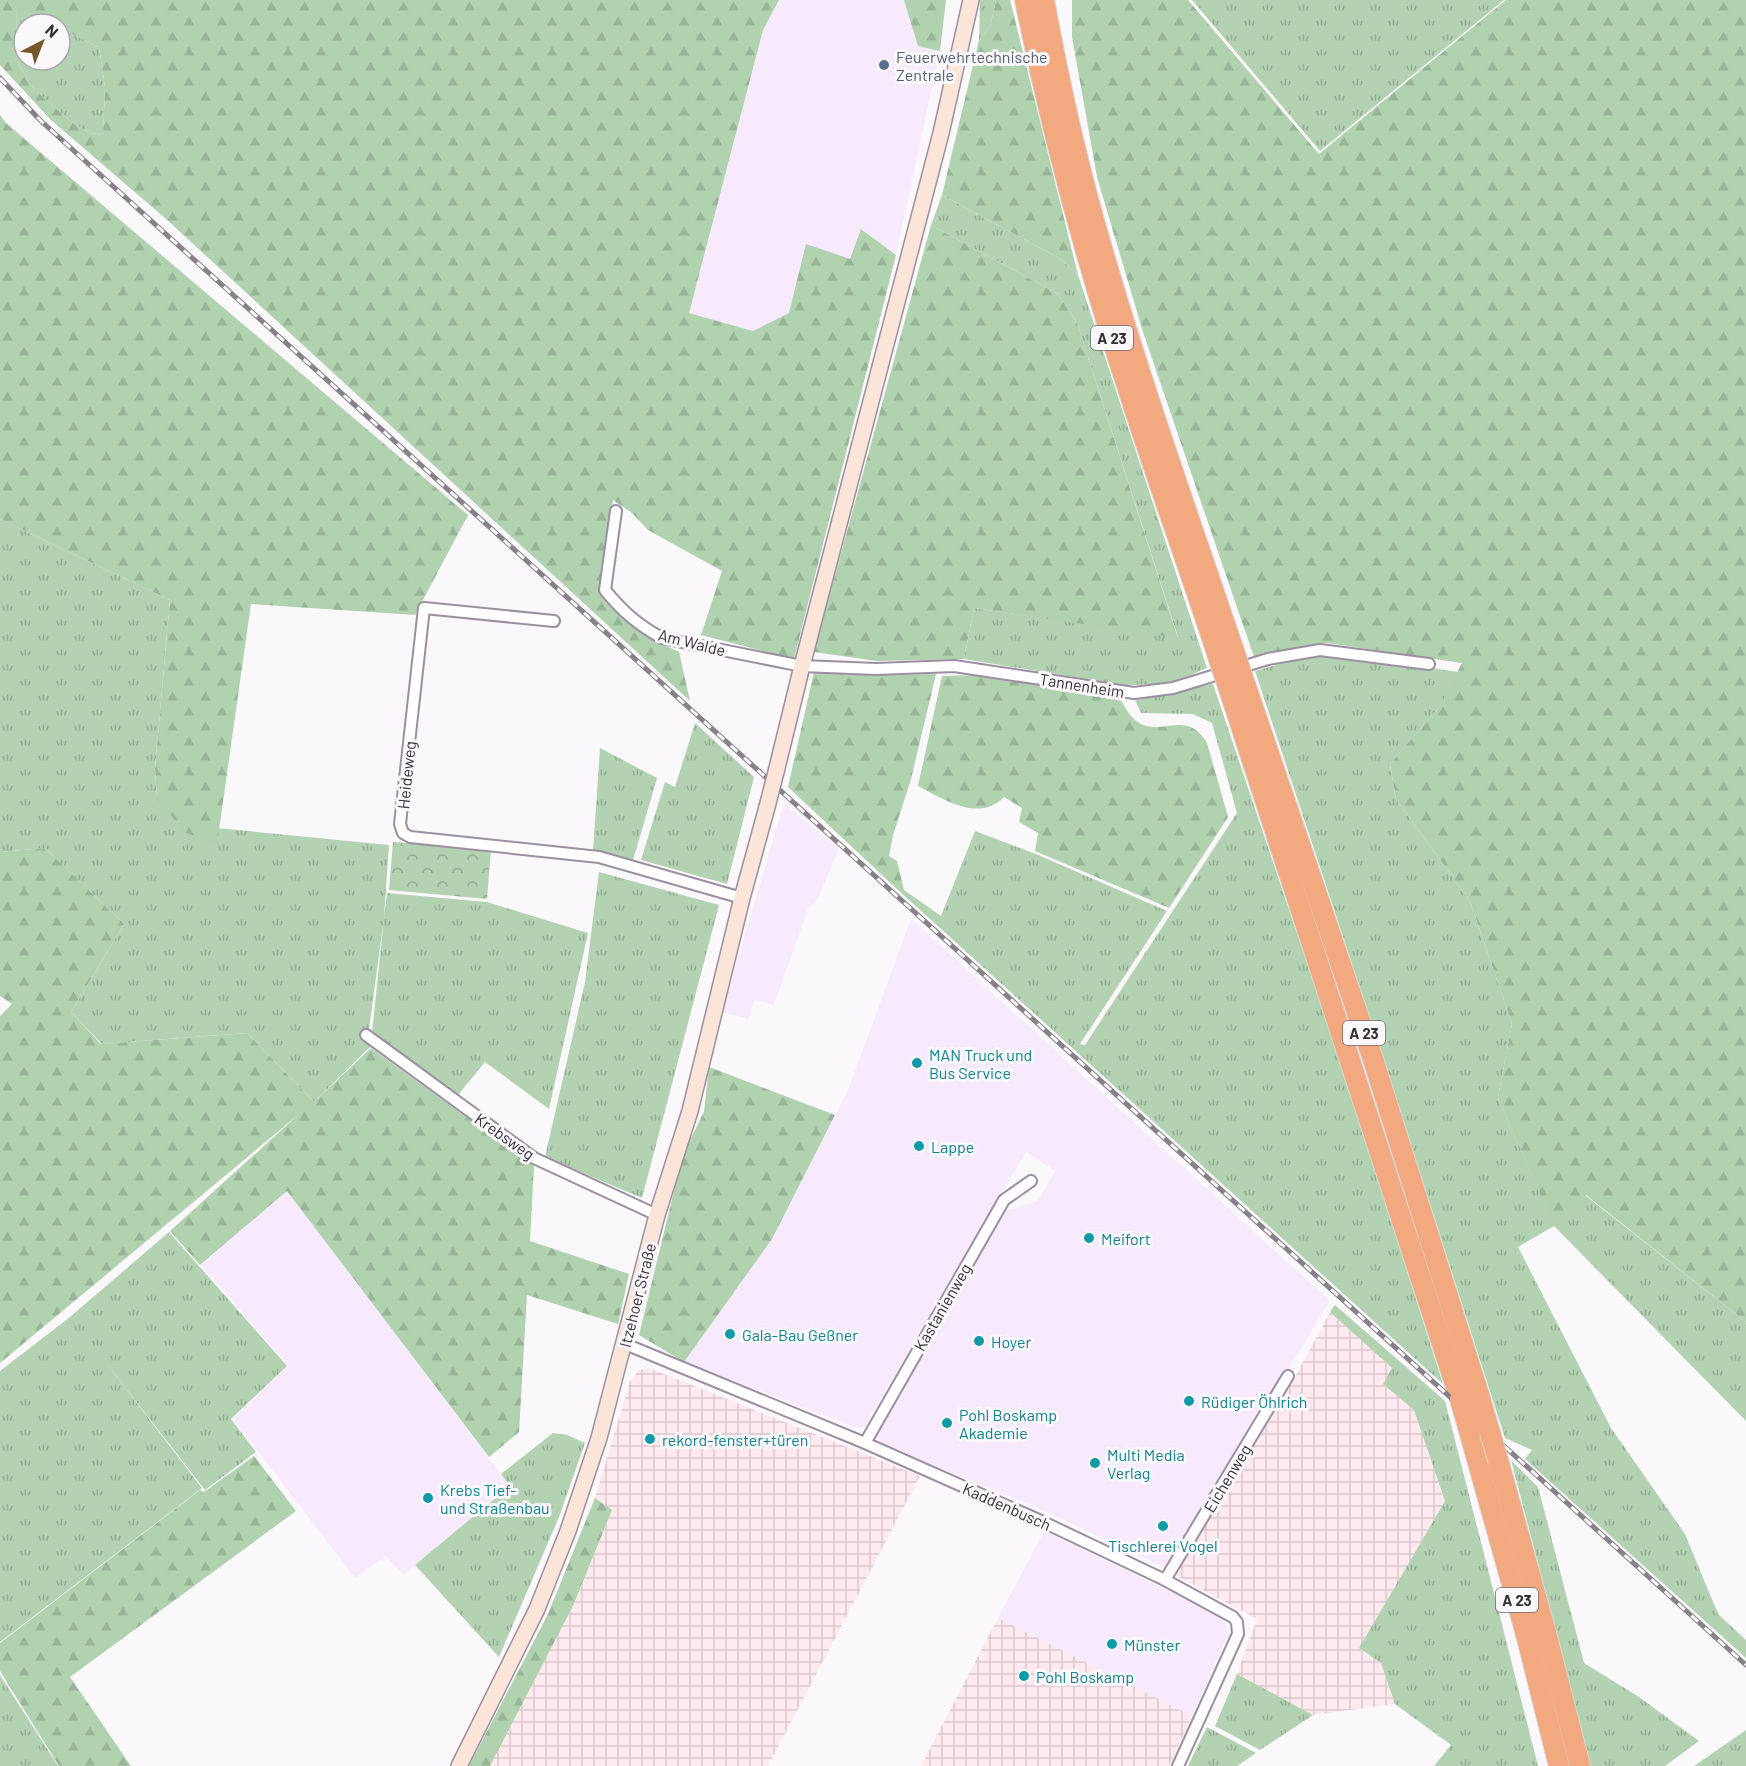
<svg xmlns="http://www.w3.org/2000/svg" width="1746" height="1766" font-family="Barlow,sans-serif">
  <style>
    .commercial { fill: #f8eafd }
    .industrial { fill: url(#industrial-grid) }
    .grass { fill: url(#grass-tufts) }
    .forest { fill: url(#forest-firs); fill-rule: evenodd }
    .park { fill: url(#park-crowns) }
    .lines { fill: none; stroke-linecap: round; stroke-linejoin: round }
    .minor-casing { stroke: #9c8fa2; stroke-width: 14 }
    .secondary-casing { stroke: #9c8fa2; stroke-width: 18 }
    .motorway-casing { stroke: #d6d5d7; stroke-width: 22 }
    .minor { stroke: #fff; stroke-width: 10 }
    .secondary { stroke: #fbe5d9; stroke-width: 15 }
    .motorway { stroke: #f3a980; stroke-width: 20 }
    .rail-casing { stroke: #868288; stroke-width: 5 }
    .rail { stroke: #fbf8fc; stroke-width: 3; stroke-dasharray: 9; stroke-linecap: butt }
    .secondary-bridge-casing { stroke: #9c8fa2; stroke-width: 18; stroke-linecap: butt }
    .motorway-bridge-casing { stroke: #d6d5d7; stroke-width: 22; stroke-linecap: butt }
    .secondary-bridge { stroke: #fbe5d9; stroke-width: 15 }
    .motorway-bridge { stroke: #f3a980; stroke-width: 20 }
    .service-dot { fill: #5c6f8a; stroke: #fbf8fc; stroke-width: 2 }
    .culture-dot { fill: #0f9aa8; stroke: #fbf8fc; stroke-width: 2 }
    .labels { text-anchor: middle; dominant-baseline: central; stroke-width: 6; stroke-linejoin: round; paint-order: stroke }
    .shield { fill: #fbf8fc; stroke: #706b72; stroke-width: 1.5 }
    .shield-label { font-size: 15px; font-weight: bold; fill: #342f37 }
    .service-label { font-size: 16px; fill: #4e5e75; stroke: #fbf8fc; text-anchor: start }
    .street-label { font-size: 16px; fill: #342f37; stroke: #fbf8fc }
    .culture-label { font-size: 16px; fill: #0d838f; stroke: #fbf8fc; text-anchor: start }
  </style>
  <defs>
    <pattern id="industrial-grid" width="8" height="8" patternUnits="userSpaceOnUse" patternTransform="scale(1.5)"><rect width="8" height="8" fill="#fee9ef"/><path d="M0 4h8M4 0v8" fill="none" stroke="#dac8ce"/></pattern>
    <pattern id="grass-tufts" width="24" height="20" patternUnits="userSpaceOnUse" patternTransform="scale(1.5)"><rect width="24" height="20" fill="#b2d2b1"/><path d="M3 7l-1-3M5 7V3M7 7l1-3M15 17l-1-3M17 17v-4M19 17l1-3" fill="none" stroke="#92ab91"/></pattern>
    <pattern id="forest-firs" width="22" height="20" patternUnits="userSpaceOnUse" patternTransform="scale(1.5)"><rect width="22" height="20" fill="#b0d2af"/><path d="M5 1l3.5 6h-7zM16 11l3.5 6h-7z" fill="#98b597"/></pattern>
    <pattern id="park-crowns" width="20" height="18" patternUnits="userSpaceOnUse" patternTransform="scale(1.5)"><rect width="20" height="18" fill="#b2d2b1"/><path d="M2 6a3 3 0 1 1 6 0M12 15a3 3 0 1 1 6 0" fill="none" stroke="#92ab91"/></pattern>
  </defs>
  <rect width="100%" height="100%" fill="#fbf8fc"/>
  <g class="commercial">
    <polygon points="779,0 904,0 918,45 940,51 896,255 862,229 850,260 789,313 753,331 689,313 763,30"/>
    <polygon points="784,803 839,850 818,898 808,909 774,1005 755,1000 748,1019 722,1012"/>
    <polygon points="911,919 1330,1301 1167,1569 1034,1506 882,1445 879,1439 877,1430 1002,1212 1038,1201 1055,1171 1026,1152 864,1427 857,1428 684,1362 772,1239 848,1090"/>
    <polygon points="287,1190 510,1486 404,1575 386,1556 355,1578 233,1419 288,1366 201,1265"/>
    <polygon points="1044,1531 1216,1614 1225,1621 1228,1634 1192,1716 998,1618"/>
  </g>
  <g class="industrial">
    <polygon points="1330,1312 1392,1368 1383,1384 1414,1410 1445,1501 1359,1648 1381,1663 1395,1704 1313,1715 1237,1674 1257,1619 1175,1575 1295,1377"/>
    <polygon points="649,1368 920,1476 768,1766 490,1766 573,1606 612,1511 595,1498 630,1381 639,1370"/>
    <polygon points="998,1618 1192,1716 1169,1766 921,1766"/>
  </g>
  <g class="grass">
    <polygon points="980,0 996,0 990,27 979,40"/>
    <polygon points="1192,0 1504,0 1320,151"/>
    <polygon points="16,7 51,24 24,24 24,60 60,60 60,28 99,47 105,87 103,135 90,133 70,121 33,88 17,62"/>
    <polygon points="942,195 1059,258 1078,275 1207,668 1170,684 1121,685 964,659 974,608 1178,637 1077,323 1058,294 931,225"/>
    <polygon points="0,519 170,600 155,768 157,799 217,828 389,845 384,916 387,893 487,902 588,933 549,1109 485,1062 458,1095 372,1033 384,918 369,1029 370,1047 314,1102 247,1033 102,1044 71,1012 124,924 45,848 0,852"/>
    <polygon points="1331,654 1459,672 1440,706 1390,764 1396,799 1470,901 1512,1024 1498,1097 1554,1225 1585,1195 1746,1322 1746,1421 1554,1226 1518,1247 1611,1428 1685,1534 1718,1614 1746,1640 1746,1658 1525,1459 1532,1450 1505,1438 1382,1054 1255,671 1311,655"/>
    <polygon points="1213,684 1341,1064 1443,1384 898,890 904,890 941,916 975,831 1036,854 1167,911 1080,1044 1085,1045 1237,813 1212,723 1193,714 1141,713 1135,700"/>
    <polygon points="695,723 754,777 727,884 641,860 665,782 675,787"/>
    <polygon points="600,748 657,778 633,860 593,851"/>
    <polygon points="599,872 719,905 642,1198 545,1157 585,982"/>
    <polygon points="169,1232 287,1366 231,1419 256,1452 205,1490 103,1359 202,1488 0,1642 0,1371 70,1317"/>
    <polygon points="1335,1305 1445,1401 1538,1766 1434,1766 1451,1745 1395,1704 1381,1663 1359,1648 1445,1501 1414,1410 1383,1384 1392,1368 1330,1312"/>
    <polygon points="553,1433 567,1435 585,1443 559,1517 499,1657 415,1565 510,1486 501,1474"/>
    <polygon points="1511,1460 1538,1487 1584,1663 1639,1697 1699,1741 1665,1766 1591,1766"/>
    <polygon points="1237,1674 1313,1715 1260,1750 1215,1726"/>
    <polygon points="0,1675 58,1766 0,1766"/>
    <polygon points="1207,1727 1256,1753 1237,1766 1188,1766"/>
    <polygon points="1746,1730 1746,1766 1694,1766"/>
  </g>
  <g class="forest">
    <path d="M 0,0 L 779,0 L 763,30 L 689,313 L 753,331 L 789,313 L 806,244 L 850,259 L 861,229 L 896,255 L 794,659 L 701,635 L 722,571 L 648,530 L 632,513 L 613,500 L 600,593 L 641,633 L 679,652 L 690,701 L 166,219 L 51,120 L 0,65 ZM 16,8 L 51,24 L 60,24 L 60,28 L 99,47 L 105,87 L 103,135 L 90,133 L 70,121 L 33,88 L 17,62 Z"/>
    <polygon points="904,0 946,0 940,51 918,46"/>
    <polygon points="996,0 1010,0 1078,275 1059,258 942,195 979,40 990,27"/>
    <polygon points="1072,0 1188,0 1319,154 1506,0 1746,0 1746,1322 1586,1195 1554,1226 1498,1097 1512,1024 1470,901 1396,799 1390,764 1440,706 1462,663 1327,643 1274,652 1254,657 1143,332 1097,177 1072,37"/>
    <polygon points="0,115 7,124 468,515 415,615 251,604 217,844 186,833 157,799 155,768 170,600 0,519"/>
    <polygon points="931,225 1058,294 1077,323 1178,638 974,608 964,659 877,661 814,652"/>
    <polygon points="814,672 854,675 936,674 911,779 893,835 889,856 897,861 904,890 898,890 788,787"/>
    <path d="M 976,675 L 1120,698 C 1124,706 1129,715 1136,721 C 1162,739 1186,707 1207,743 L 1228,817 L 1169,908 L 1035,851 L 1038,833 L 1019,822 L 1022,808 L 1004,797 C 979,823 943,799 918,786 L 942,676 Z"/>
    <polygon points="45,848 124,924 71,1012 101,1044 247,1033 314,1102 371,1048 534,1166 530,1241 629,1274 618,1324 527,1295 519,1432 489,1457 287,1191 200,1265 170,1231 298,1115 0,1363 0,1016 12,1004 0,996 0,852"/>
    <polygon points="709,1067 835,1115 772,1239 684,1362 639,1335 683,1154 704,1112"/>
    <polygon points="254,1456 296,1511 70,1677 131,1766 59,1766 0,1671 0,1643 200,1490 204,1492"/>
    <polygon points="595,1498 612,1510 573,1606 490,1766 469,1766 548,1614"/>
  </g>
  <polygon class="park" points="393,842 491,850 487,899 389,890"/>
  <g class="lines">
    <g class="minor-casing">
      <g id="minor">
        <path d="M 616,511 L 605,590 C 622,611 638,625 662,638 L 802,666 L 876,669 L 954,666 L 1134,693 L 1173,688 L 1268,659 L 1320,650 L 1429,664"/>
        <polyline points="554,621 424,608 400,824 403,833 410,837 599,857 742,898"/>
        <polyline points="366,1035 534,1158 657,1215"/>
        <polyline points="625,1344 865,1443 1041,1521 1165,1580 1233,1617 1237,1622 1238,1634 1178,1766"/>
        <polyline points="865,1443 1004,1200 1031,1181"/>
        <polyline points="1165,1580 1288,1376"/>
      </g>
    </g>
    <g class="secondary-casing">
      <g id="secondary">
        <polyline points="776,772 802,666 941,133 971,0"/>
        <polyline points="459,1766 537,1609 568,1531 599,1438 657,1215 690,1111 742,898 767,807"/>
      </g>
    </g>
    <g class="motorway-casing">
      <g id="motorway">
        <path d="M 1025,0 C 1052,135 1088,268 1131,398 C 1160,489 1193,578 1222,669"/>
        <path d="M 1044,0 C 1056,65 1070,131 1087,195 C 1130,354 1186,508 1238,663"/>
        <polyline points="1242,675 1373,1059 1479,1395"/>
        <polyline points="1226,680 1460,1399"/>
        <polyline points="1470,1434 1527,1638 1559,1766"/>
        <polyline points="1498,1460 1546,1633 1580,1766"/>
      </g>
    </g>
    <use href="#minor" class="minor"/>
    <use href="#secondary" class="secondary"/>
    <use href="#motorway" class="motorway"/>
    <g class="rail-casing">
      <polyline id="rail" points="0,78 41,121 1746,1665"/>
    </g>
    <use href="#rail" class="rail"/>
    <g class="secondary-bridge-casing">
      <polyline id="secondary-bridge" points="767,807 776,772"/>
    </g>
    <g class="motorway-bridge-casing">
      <g id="motorway-bridge">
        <polyline points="1238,663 1242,675"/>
        <polyline points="1222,669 1226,680"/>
        <polyline points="1479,1395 1498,1460"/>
        <polyline points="1460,1399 1470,1434"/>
      </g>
    </g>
    <use href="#secondary-bridge" class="secondary-bridge"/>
    <use href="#motorway-bridge" class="motorway-bridge"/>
  </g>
  <circle class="service-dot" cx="884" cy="65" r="6"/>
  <g class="culture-dot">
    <circle cx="917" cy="1063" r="6"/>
    <circle cx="919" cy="1146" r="6"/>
    <circle cx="1089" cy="1238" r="6"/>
    <circle cx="730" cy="1334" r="6"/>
    <circle cx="979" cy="1341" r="6"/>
    <circle cx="1189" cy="1401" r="6"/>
    <circle cx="947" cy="1423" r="6"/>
    <circle cx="650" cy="1439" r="6"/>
    <circle cx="1095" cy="1463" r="6"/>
    <circle cx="428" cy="1498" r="6"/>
    <circle cx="1163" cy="1526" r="6"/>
    <circle cx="1112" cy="1644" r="6"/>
    <circle cx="1024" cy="1676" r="6"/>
  </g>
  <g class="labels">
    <g class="shield">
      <rect x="1091" y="326" width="42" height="24" rx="4.5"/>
      <rect x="1343" y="1021" width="42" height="24" rx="4.5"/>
      <rect x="1496" y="1588" width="42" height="24" rx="4.5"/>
    </g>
    <g class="shield-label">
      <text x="1112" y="338">A 23</text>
      <text x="1364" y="1033">A 23</text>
      <text x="1517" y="1600">A 23</text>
    </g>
    <g class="service-label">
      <text x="896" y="56">Feuerwehrtechnische<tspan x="896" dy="18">Zentrale</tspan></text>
    </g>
    <g class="street-label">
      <text transform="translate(692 642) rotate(14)">Am Walde</text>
      <text transform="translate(1082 685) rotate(9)">Tannenheim</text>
      <text transform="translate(406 775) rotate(-84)">Heideweg</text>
      <text transform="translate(505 1136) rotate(35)">Krebsweg</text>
      <text transform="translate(637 1295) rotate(-76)">Itzehoer Straße</text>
      <text transform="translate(942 1307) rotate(-60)">Kastanienweg</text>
      <text transform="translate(1227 1478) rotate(-59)">Eichenweg</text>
      <text transform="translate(1007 1506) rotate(24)">Kaddenbusch</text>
    </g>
    <g class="culture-label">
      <text x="929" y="1054">MAN Truck und<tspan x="929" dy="18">Bus Service</tspan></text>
      <text x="931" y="1146">Lappe</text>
      <text x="1101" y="1238">Meifort</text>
      <text x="742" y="1334">Gala-Bau Geßner</text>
      <text x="991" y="1341">Hoyer</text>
      <text x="1201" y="1401">Rüdiger Öhlrich</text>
      <text x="959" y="1414">Pohl Boskamp<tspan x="959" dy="18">Akademie</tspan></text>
      <text x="662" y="1439">rekord-fenster+türen</text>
      <text x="1107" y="1454">Multi Media<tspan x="1107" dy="18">Verlag</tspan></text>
      <text x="440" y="1489">Krebs Tief-<tspan x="440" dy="18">und Straßenbau</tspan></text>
      <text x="1163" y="1545" text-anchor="middle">Tischlerei Vogel</text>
      <text x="1124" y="1644">Münster</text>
      <text x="1036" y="1676">Pohl Boskamp</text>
    </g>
  </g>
  <g transform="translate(42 42) rotate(42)"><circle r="28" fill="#fbf8fc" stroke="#aba8ad" stroke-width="1.5"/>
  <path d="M0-4.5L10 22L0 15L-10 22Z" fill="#74572b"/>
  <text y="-9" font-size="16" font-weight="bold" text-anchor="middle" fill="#342f37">N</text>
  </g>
</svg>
